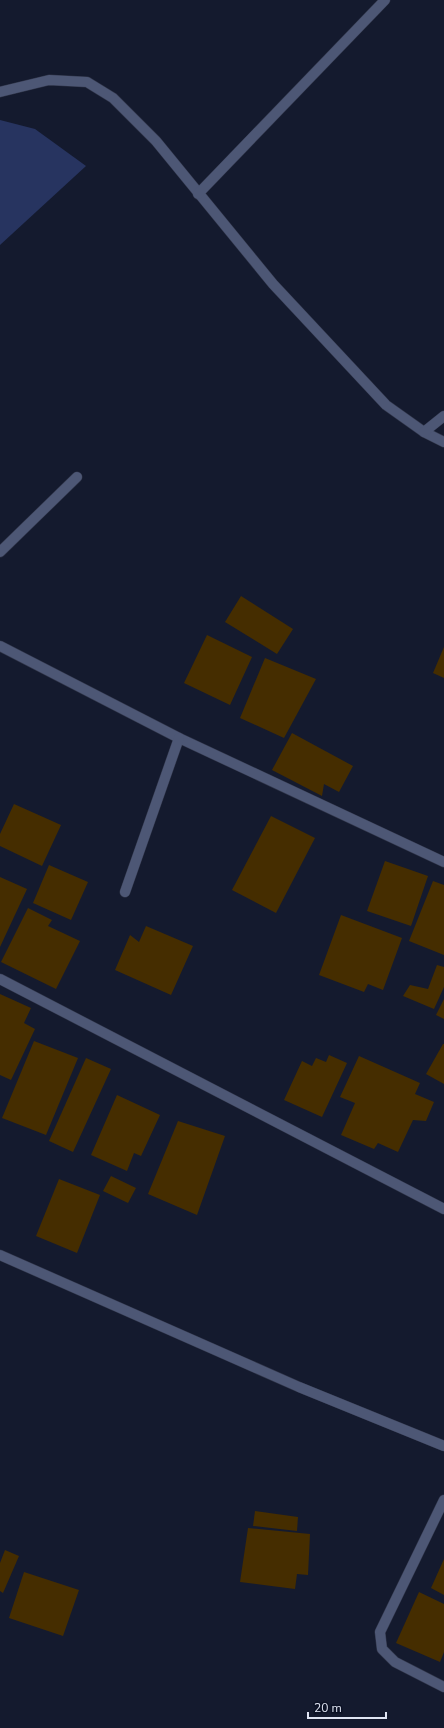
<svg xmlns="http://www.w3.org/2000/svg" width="444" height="1728" font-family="'Nunito Sans',sans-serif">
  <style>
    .green { fill: #273460 }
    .building { fill: #452d00 }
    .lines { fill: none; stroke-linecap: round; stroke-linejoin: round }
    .minor-casing { stroke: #31364a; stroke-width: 11 }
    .minor { stroke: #4d5775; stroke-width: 10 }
  </style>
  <rect width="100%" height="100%" fill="#141a2e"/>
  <polygon class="green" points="0,120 35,129 86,166 0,245"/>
  <g class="building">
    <polygon points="241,596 293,629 277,654 225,622"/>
    <polygon points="207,635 252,657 230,705 184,683"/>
    <polygon points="444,647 444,678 433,673"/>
    <polygon points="265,658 316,679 284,738 240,718"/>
    <polygon points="292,733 353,766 339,792 324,784 322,796 272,770"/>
    <polygon points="14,804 61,825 42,866 0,846 0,834"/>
    <polygon points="271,816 315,838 276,913 232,890"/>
    <polygon points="385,861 428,876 411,926 367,911"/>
    <polygon points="49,865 88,882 71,920 33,903"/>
    <polygon points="0,877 27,889 0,947"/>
    <polygon points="433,881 444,885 444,955 409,941"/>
    <polygon points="28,908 52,920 48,926 80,941 56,989 1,962"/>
    <polygon points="341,915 402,938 383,990 368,984 364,992 319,975"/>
    <polygon points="146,926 193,946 171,995 115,970 130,935 139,942"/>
    <polygon points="437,965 444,967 444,987 434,1009 403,996 410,985 428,989"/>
    <polygon points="0,994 31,1008 24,1023 35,1029 11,1080 0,1075"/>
    <polygon points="444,999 444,1019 436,1015"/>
    <polygon points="34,1041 78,1058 46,1135 2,1118"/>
    <polygon points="443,1044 444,1044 444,1084 426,1074"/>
    <polygon points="329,1055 347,1063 322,1117 284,1100 302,1061 312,1066 316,1058 326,1062"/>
    <polygon points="359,1056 420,1083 415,1094 434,1102 426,1121 413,1120 398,1152 378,1143 374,1149 341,1135 355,1103 340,1097"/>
    <polygon points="86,1058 111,1069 73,1152 49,1141"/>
    <polygon points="117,1095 160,1115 141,1156 134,1153 127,1171 91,1155"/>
    <polygon points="178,1121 225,1136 197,1215 148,1194"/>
    <polygon points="111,1176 136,1188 128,1203 103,1191"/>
    <polygon points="59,1179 100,1195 77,1253 36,1236"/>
    <polygon points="255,1511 298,1517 297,1531 253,1526"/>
    <polygon points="248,1528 310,1534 308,1575 297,1574 295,1589 240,1582"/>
    <polygon points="5,1550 19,1556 3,1593 0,1591 0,1563"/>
    <polygon points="444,1559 444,1595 431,1588"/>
    <polygon points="24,1572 79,1590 63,1636 9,1618"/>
    <polygon points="419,1592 444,1604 444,1652 440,1662 396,1643"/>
  </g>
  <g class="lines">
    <g class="minor-casing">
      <g id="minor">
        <polyline points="0,92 49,80 87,82 113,98 156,141 273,284 386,405 424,432 444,442"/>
        <polyline points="198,194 385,0"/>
        <polyline points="424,432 444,416"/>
        <polyline points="0,552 77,477"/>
        <polyline points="0,646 179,738 444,862"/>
        <polyline points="125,892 179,738"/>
        <polyline points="0,979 444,1209"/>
        <polyline points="0,1255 299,1387 444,1446"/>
        <polyline points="444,1500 380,1632 382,1649 395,1662 444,1687"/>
      </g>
    </g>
    <use href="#minor" class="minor"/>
  </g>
  <path d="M308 1712v6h78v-6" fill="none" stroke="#e0e5f3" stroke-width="2"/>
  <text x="314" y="1712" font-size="12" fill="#e0e5f3" stroke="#0b1124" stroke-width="3" paint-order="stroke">20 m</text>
</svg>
